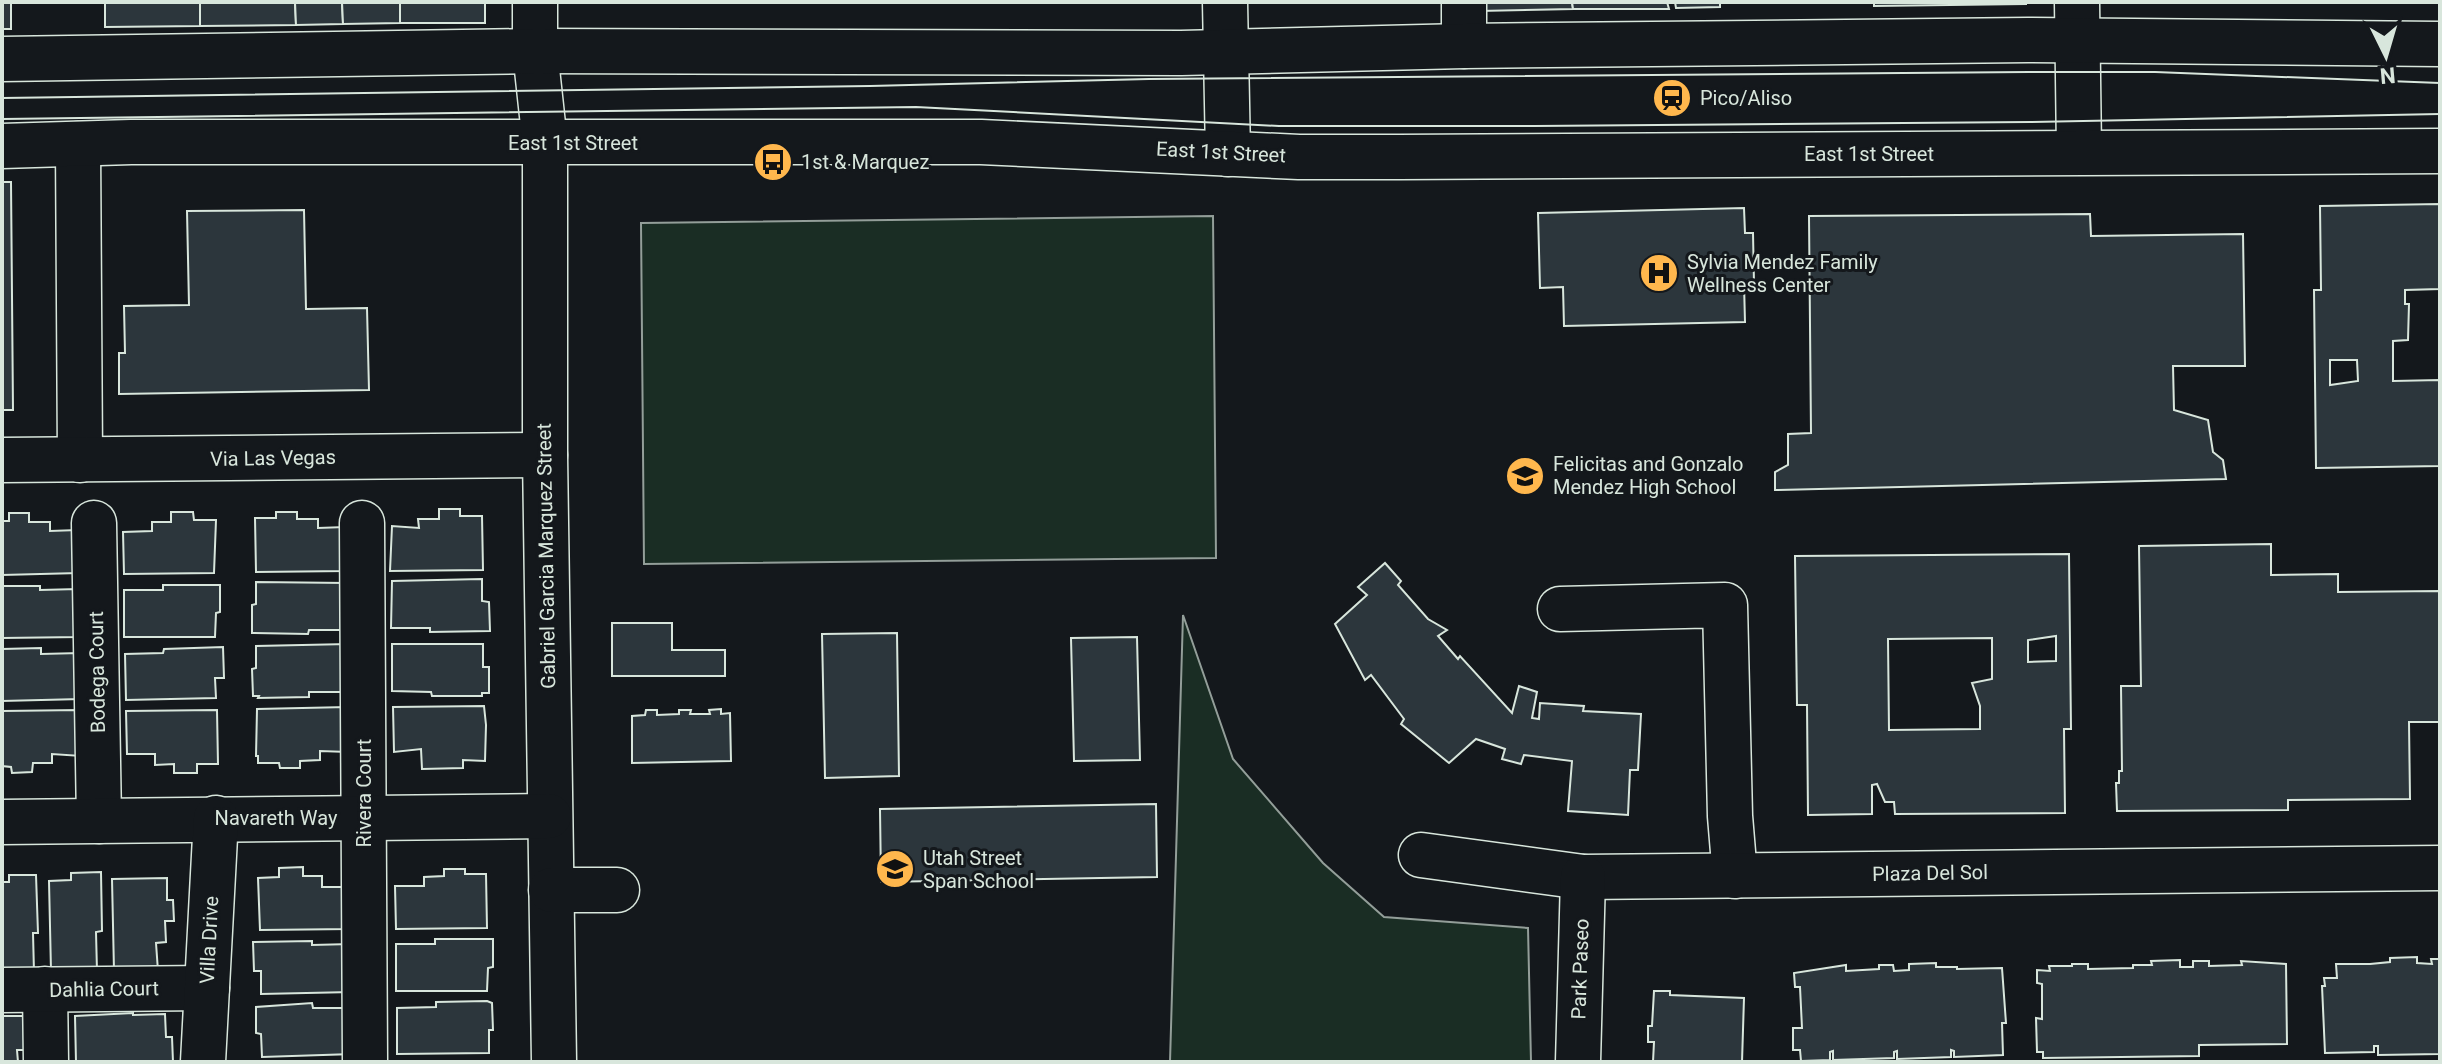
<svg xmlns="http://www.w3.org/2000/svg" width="2442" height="1064" font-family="Roboto,sans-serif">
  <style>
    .green { fill: #1a2d24; stroke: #939e99; stroke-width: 2 }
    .building { fill: #2c363c; stroke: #d8e6dc; stroke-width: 2; fill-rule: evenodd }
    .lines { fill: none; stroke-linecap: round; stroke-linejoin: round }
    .minor-casing { stroke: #d8e6dc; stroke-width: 47 }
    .major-casing { stroke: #d8e6dc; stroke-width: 47 }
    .minor { stroke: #14181c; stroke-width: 44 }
    .major { stroke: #14181c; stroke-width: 44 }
    .tram { stroke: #d8e6dc; stroke-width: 2 }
    .labels { text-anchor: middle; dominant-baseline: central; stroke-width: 6; stroke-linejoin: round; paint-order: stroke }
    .poi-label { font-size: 20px; fill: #d8e6dc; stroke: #14181c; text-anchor: start }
    .street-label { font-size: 20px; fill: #d8e6dc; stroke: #14181c }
  </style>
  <rect width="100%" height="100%" fill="#14181c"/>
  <g class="green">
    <polygon points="1213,216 1216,558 644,564 641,223"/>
    <polygon points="1183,615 1233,759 1323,863 1384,917 1528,928 1531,1062 1170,1062"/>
  </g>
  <g class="building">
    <rect x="2" y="2" width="9" height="27"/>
    <polygon points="105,2 200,2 200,26 105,27"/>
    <polygon points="200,2 295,2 296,25 200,26"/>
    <polygon points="295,2 342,2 343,24 296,25"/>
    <polygon points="342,2 400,2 400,23 343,24"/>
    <rect x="400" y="2" width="85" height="21"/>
    <polygon points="1479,2 1572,2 1573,9 1479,11"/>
    <polygon points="1572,2 1667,2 1669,9 1573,9"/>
    <polygon points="1675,2 1720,2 1720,7 1676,8"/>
    <polygon points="1874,2 2026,2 2026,4 1874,6"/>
    <polygon points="2,182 11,182 13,410 2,410"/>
    <path d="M 2440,204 L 2440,289 L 2405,290 L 2405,304 L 2409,304 L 2408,340 L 2393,341 L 2393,381 L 2440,380 L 2440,466 L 2316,468 L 2314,290 L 2321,290 L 2320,206 ZM 2330,360 L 2357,360 L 2358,381 L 2330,385 Z"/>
    <polygon points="1744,208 1745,233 1753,233 1754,283 1744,283 1745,322 1564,326 1563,287 1540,288 1538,213"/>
    <polygon points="304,210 306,309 367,308 369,390 119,394 119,353 125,353 124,306 189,305 187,211"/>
    <polygon points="2090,214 2091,236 2243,234 2245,366 2173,366 2174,410 2208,420 2213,452 2223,460 2226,479 1775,490 1775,472 1788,465 1788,434 1811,433 1809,216"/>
    <polygon points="439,509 460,509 460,516 482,516 483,570 390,571 392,526 419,528 418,519 439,519"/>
    <polygon points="171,512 193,512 194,520 216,520 214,573 124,574 123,532 152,531 152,522 171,522"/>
    <polygon points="276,512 297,512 297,519 318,519 318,528 345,527 346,571 256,572 255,518 276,518"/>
    <polygon points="9,513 29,513 29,522 50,522 50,531 78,530 79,573 2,575 2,521 9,521"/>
    <polygon points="2271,544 2271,575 2338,574 2338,592 2440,591 2440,722 2409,722 2410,799 2288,800 2288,810 2117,811 2116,783 2119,783 2119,771 2122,771 2121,686 2141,686 2139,546"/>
    <path d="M 2069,554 L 2071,729 L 2064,729 L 2065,813 L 1895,814 L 1894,802 L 1885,802 L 1877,784 L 1872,785 L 1872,814 L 1808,815 L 1807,705 L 1797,705 L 1795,556 ZM 2056,636 L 2056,661 L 2028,662 L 2028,640 ZM 1992,638 L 1992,679 L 1972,683 L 1980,706 L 1980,729 L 1889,730 L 1888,639 Z"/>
    <polygon points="1385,563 1401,581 1398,585 1428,619 1447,630 1438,636 1458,659 1460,656 1512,713 1519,686 1537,692 1532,718 1539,719 1540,703 1584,706 1583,711 1641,714 1638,770 1630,770 1628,815 1568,811 1572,761 1524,755 1521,764 1502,759 1505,749 1476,739 1449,763 1401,724 1404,719 1371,675 1365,680 1335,624 1367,595 1358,587"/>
    <polygon points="482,579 482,601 489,602 490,631 430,632 430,628 391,628 392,581"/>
    <polygon points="256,582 347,583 347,630 309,630 308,634 252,633 252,605 256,604"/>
    <polygon points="163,585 220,585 220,612 216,613 215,637 124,637 124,590 163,590"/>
    <polygon points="2,586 40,586 40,590 78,589 79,637 2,638"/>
    <polygon points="612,623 672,623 672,650 725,650 725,676 612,676"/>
    <polygon points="897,633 899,776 825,778 822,634"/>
    <polygon points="1137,637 1140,760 1074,761 1071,638"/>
    <polygon points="348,644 348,692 309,692 309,697 258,698 259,696 253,696 252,669 256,668 256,646"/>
    <polygon points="392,644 483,644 483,667 489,667 489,693 482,693 482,696 432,696 431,692 392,691"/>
    <polygon points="223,647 224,678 215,678 216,698 126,700 125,654 163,653 164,649"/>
    <polygon points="41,648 41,654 80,653 81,699 2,701 2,649"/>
    <polygon points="484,706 486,725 485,761 463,760 463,768 422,769 421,749 394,752 393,707"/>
    <polygon points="347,707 348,752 320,751 320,760 300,761 300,768 280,768 279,763 258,763 258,756 256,756 257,709"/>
    <polygon points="721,709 721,714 730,713 731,761 632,763 632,716 645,715 646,710 657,710 657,715 679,714 679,710 691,710 690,714 710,714 709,710"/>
    <polygon points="80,710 81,756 52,754 52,763 33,763 32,772 12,773 11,767 2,766 2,711"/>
    <polygon points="217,710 218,764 197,764 197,773 174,773 174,764 155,765 155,754 127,754 126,711"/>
    <polygon points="1156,804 1157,877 881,882 880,809"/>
    <polygon points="303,867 303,876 322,876 322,887 350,887 350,929 260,930 258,878 279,877 279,868"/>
    <polygon points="444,869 465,869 465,874 486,874 487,928 396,929 395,886 424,886 424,877 444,876"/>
    <polygon points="101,872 102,931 96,932 97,971 51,971 49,881 71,880 71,873"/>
    <polygon points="9,875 36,875 38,933 33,933 34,972 2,973 2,882 9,882"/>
    <polygon points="167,878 167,900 173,900 174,921 165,921 166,942 156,943 158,971 114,971 112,879"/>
    <polygon points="435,939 493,939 493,967 488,968 487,991 396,991 396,944 435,944"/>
    <polygon points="312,941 312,945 351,944 352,992 261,994 261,971 254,971 253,942"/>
    <polygon points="2417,957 2417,963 2432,964 2431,959 2440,959 2440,1054 2378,1055 2378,1046 2374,1046 2374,1052 2325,1053 2322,986 2325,986 2324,978 2337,978 2336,964 2370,964 2390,962 2390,958"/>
    <polygon points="2180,960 2180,967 2193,967 2193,961 2209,961 2209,966 2242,965 2241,961 2286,964 2287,1044 2199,1045 2199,1056 2043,1058 2043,1052 2037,1052 2036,1018 2042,1019 2042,984 2037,983 2037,970 2050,971 2049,966 2072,966 2072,964 2088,964 2088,969 2133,968 2133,965 2152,965 2151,961"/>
    <polygon points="1936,963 1936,967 1957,967 1957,969 2002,968 2006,1023 2002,1023 2003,1055 1954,1057 1954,1051 1951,1050 1951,1057 1897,1059 1897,1051 1894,1052 1894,1058 1833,1060 1833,1051 1830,1052 1830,1060 1801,1061 1800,1050 1793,1050 1793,1028 1802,1028 1800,987 1795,987 1794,973 1846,965 1846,971 1879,969 1879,965 1893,965 1894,971 1909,970 1909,964"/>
    <polygon points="1654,991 1670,991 1670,995 1744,998 1742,1062 1653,1062 1654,1042 1648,1042 1648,1026 1652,1026"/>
    <polygon points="487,1001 492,1003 493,1030 489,1030 489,1053 397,1054 397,1008 436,1007 436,1002"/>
    <polygon points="312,1003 313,1008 352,1008 353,1054 262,1057 261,1034 256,1033 256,1007"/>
    <polygon points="133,1013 133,1015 165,1014 166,1037 172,1037 173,1062 76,1062 75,1016"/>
    <polygon points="2,1016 30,1016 31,1050 17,1050 18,1062 2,1062"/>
  </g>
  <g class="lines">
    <g class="minor-casing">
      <g id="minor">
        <polyline points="535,2 535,51 545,143 545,455 554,1062"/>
        <polyline points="1225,2 1228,154"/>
        <polyline points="2077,2 2079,152"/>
        <polyline points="1464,46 1464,2"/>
        <polyline points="78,144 80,460"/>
        <polyline points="2,460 545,455"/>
        <polyline points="94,523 99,821"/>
        <polyline points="362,523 365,1062"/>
        <polyline points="1560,609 1725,605 1730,816 1735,876"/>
        <polyline points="2,822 549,816"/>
        <polyline points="1421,855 1583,877 2440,868"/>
        <polyline points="551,890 617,890"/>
        <polyline points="45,989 46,1062"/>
        <polyline points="2,990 207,988"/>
        <polyline points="203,1062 216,818"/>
        <polyline points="1578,1062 1583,877"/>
      </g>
    </g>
    <g class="major-casing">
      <g id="major">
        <polyline points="2,59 535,51 1181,53 1464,46 2028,40 2440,44"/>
        <polyline points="2,146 131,142 981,142 1299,157 1399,157 2440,151"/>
      </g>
    </g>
    <use href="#minor" class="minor"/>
    <use href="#major" class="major"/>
    <g class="tram">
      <polyline points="2,98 870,86 1149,79 2029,72 2155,72 2440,83"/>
      <polyline points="2,119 916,107 1279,126 1535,126 2030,122 2440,114"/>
    </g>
  </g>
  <defs>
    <g id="station-disc" transform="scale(2)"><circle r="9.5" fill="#ffb74d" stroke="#14181c"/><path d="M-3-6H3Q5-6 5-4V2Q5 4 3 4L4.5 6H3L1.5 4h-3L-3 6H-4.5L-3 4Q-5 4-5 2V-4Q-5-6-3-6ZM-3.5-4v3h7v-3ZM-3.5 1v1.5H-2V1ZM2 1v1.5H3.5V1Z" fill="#111"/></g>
    <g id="bus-disc" transform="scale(2)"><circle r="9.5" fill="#ffb74d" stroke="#14181c"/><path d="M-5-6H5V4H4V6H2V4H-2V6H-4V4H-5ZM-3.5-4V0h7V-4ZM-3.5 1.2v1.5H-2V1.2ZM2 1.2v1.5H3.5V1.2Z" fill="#111"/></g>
    <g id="hospital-disc" transform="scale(2)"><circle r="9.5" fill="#ffb74d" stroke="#14181c"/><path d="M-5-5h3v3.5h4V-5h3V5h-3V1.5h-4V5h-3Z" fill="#111"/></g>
    <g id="school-disc" transform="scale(2)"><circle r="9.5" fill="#ffb74d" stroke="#14181c"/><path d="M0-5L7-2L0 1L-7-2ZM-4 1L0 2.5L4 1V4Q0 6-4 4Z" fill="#111"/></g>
  </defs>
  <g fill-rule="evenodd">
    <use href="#station-disc" x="1672" y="98"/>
    <use href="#bus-disc" x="773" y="162"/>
    <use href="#hospital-disc" x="1659" y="273"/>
    <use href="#school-disc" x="1525" y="476"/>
    <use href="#school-disc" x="895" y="869"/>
  </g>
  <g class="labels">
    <g class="poi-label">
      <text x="1700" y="98">Pico/Aliso</text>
      <text x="801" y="162">1st &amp; Marquez</text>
      <text x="1687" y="262">Sylvia Mendez Family<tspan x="1687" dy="23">Wellness Center</tspan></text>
      <text x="1553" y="464">Felicitas and Gonzalo<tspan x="1553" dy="23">Mendez High School</tspan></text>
      <text x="923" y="858">Utah Street<tspan x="923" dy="23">Span School</tspan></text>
    </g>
    <g class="street-label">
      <text x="573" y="143">East 1st Street</text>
      <text transform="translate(1221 152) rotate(3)">East 1st Street</text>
      <text x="1869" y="154">East 1st Street</text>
      <text transform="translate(273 458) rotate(-1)">Via Las Vegas</text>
      <text transform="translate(546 556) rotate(-91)">Gabriel Garcia Marquez Street</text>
      <text transform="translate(97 672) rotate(-91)">Bodega Court</text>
      <text transform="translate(364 793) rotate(-90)">Rivera Court</text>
      <text x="276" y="818">Navareth Way</text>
      <text transform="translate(1930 873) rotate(-1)">Plaza Del Sol</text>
      <text transform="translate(209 940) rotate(-87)">Villa Drive</text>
      <text transform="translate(1580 969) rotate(-88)">Park Paseo</text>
      <text transform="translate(104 989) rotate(-1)">Dahlia Court</text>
    </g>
  </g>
  <rect width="2442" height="1064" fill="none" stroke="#d8e6dc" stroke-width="8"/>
  <g transform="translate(2386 56) rotate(175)" stroke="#14181c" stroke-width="6" paint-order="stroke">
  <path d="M0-6L14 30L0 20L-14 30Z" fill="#d8e6dc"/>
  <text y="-12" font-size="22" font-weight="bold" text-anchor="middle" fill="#d8e6dc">N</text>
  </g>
</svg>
